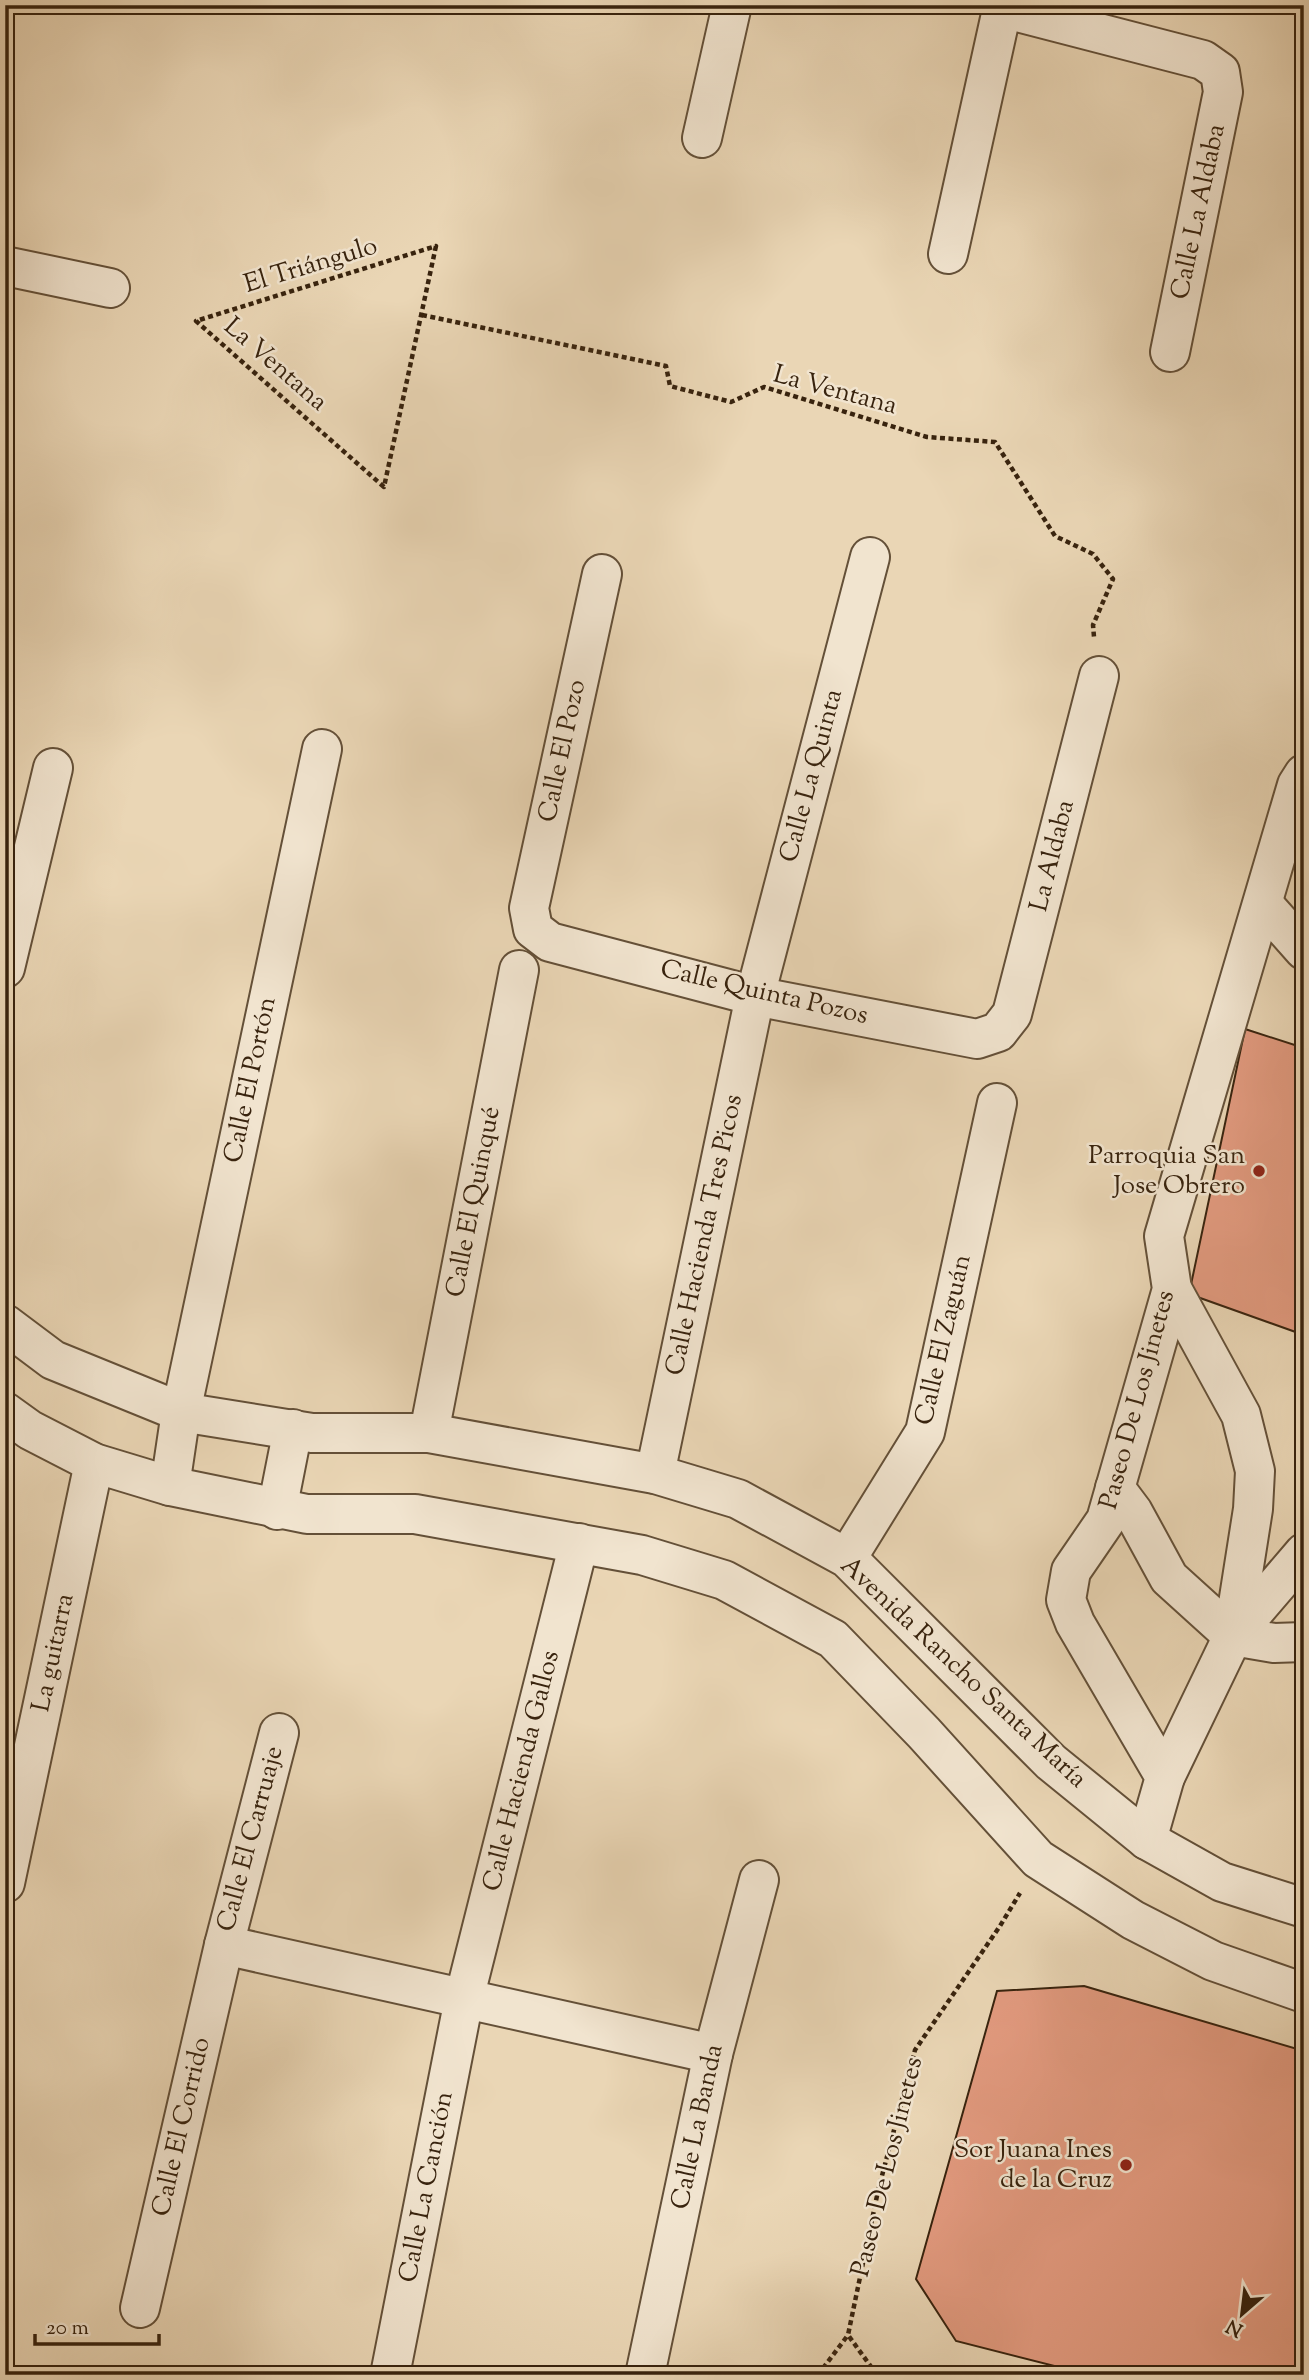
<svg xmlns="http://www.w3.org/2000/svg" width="1309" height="2380" font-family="'Sorts Mill Goudy',serif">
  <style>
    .building { fill: #e29a7f; stroke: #38230e; stroke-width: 2 }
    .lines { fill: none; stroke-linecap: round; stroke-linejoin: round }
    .minor-casing { stroke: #645038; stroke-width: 42 }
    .path { stroke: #38230e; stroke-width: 4.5; stroke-dasharray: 5 3.5; stroke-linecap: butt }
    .minor { stroke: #f1e4cf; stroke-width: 38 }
    .poi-dot { fill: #8f2418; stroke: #f1e4cf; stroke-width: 2.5 }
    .labels { text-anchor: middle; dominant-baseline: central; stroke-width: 5; stroke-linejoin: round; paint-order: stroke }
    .street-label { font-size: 26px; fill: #38230e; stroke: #f1e4cf }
    .poi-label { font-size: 26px; fill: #38230e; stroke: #f1e4cf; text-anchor: end }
  </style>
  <rect width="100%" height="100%" fill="#ead6b5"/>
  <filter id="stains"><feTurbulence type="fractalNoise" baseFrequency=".00286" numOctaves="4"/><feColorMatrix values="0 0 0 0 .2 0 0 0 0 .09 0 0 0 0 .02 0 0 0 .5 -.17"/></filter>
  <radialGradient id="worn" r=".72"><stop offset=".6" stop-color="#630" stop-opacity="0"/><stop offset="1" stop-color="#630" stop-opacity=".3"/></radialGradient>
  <g class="building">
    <polygon points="1245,1029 1304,1048 1304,1335 1189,1294"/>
    <polygon points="1084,1986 1304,2051 1304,2375 1090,2375 956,2341 916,2279 997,1991"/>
  </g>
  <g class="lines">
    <g class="minor-casing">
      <g id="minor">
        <polyline points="1002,8 1203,60 1220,72 1223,92 1170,352"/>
        <polyline points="702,138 732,5"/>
        <polyline points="948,254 1003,5"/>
        <polyline points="5,266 110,288"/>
        <polyline points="602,574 529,908 533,929 550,942 755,996 977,1039 998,1032 1012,1014 1099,676"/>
        <polyline points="1264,905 1304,950"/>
        <polyline points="5,968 53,768"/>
        <polyline points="5,1324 53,1360 181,1412 312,1433 429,1433 655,1474 738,1499 847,1558 1051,1762 1147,1840 1222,1882 1304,1908"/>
        <polyline points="5,1412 30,1430 94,1463 170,1486 307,1514 415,1514 642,1555 724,1580 833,1639 924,1733 1038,1859 1133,1920 1213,1961 1304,1993"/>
        <polyline points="429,1433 519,970"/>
        <polyline points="655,1474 755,996 870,557"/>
        <polyline points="170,1486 181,1412 322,749"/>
        <polyline points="1115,1488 1133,1512 1169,1578 1233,1636 1304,1553"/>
        <polyline points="277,1510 293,1429"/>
        <polyline points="847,1558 925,1432 997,1103"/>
        <polyline points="1233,1636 1274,1643 1304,1642"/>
        <polyline points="1165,1777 1233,1636 1253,1509 1255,1471 1241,1415 1172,1289"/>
        <polyline points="1147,1840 1165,1777 1075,1623 1066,1600 1071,1571 1106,1520 1172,1289 1164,1236 1297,785 1304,774"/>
        <polyline points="5,1883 94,1463"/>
        <polyline points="224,1945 713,2054"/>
        <polyline points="140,2308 224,1945 279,1733"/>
        <polyline points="390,2375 464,1999 579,1543"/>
        <polyline points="645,2375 713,2054 759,1880"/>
      </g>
    </g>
    <g class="path">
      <polygon points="436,246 384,487 196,321"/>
      <polyline points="422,315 666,366 670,386 731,402 764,387 927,437 995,442 1055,536 1093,554 1113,579 1093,625 1094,637"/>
      <polyline points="818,2375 848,2335"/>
      <polyline points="877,2375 848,2335 878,2191 915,2050 1000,1926 1020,1893"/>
    </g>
    <use href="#minor" class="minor"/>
  </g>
  <g class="poi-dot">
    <circle cx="1259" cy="1171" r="7"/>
    <circle cx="1126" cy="2165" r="7"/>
  </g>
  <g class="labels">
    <g class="street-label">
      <text transform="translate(1199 212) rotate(-78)">Calle La Aldaba</text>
      <text transform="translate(311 266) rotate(-17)">El Triángulo</text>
      <text transform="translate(275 365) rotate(41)">La Ventana</text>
      <text transform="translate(835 391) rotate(15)">La Ventana</text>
      <text transform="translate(563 751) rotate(-78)">Calle El Pozo</text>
      <text transform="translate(812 776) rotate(-75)">Calle La Quinta</text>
      <text transform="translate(1053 856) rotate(-76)">La Aldaba</text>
      <text transform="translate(764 993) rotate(13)">Calle Quinta Pozos</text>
      <text transform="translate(251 1080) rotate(-78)">Calle El Portón</text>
      <text transform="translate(474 1202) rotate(-79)">Calle El Quinqué</text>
      <text transform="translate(705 1235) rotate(-78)">Calle Hacienda Tres Picos</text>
      <text transform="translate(944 1340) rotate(-77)">Calle El Zaguán</text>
      <text transform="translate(1138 1400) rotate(-75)">Paseo De Los Jinetes</text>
      <text transform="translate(54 1653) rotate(-78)">La guitarra</text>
      <text transform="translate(963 1673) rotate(43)">Avenida Rancho Santa María</text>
      <text transform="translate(522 1771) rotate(-76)">Calle Hacienda Gallos</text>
      <text transform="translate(251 1839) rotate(-75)">Calle El Carruaje</text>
      <text transform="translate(182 2127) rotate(-77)">Calle El Corrido</text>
      <text transform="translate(698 2127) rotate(-78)">Calle La Banda</text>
      <text transform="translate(888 2167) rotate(-76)">Paseo De Los Jinetes</text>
      <text transform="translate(427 2187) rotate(-79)">Calle La Canción</text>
    </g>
    <g class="poi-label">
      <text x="1245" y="1156">Parroquia San<tspan x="1245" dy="30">Jose Obrero</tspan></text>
      <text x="1112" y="2150">Sor Juana Ines<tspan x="1112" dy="30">de la Cruz</tspan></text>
    </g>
  </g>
  <rect width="1309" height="2380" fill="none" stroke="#ead6b5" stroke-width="28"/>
  <rect x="7" y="7" width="1295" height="2366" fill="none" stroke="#38230e" stroke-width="3.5"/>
  <rect x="14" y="14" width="1281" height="2352" fill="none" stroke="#38230e" stroke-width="2"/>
  <g transform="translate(1242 2314) rotate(208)" stroke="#f1e4cf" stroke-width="5" paint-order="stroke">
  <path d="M0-5L12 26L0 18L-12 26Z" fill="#38230e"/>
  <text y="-10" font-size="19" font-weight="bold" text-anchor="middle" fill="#38230e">N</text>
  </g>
  <path d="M35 2334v10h124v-10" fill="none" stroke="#38230e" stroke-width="3.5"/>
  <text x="46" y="2334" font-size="21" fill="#38230e" stroke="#f1e4cf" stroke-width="5" paint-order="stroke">20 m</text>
  <rect width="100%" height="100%" filter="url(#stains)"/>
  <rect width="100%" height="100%" fill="url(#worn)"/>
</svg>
